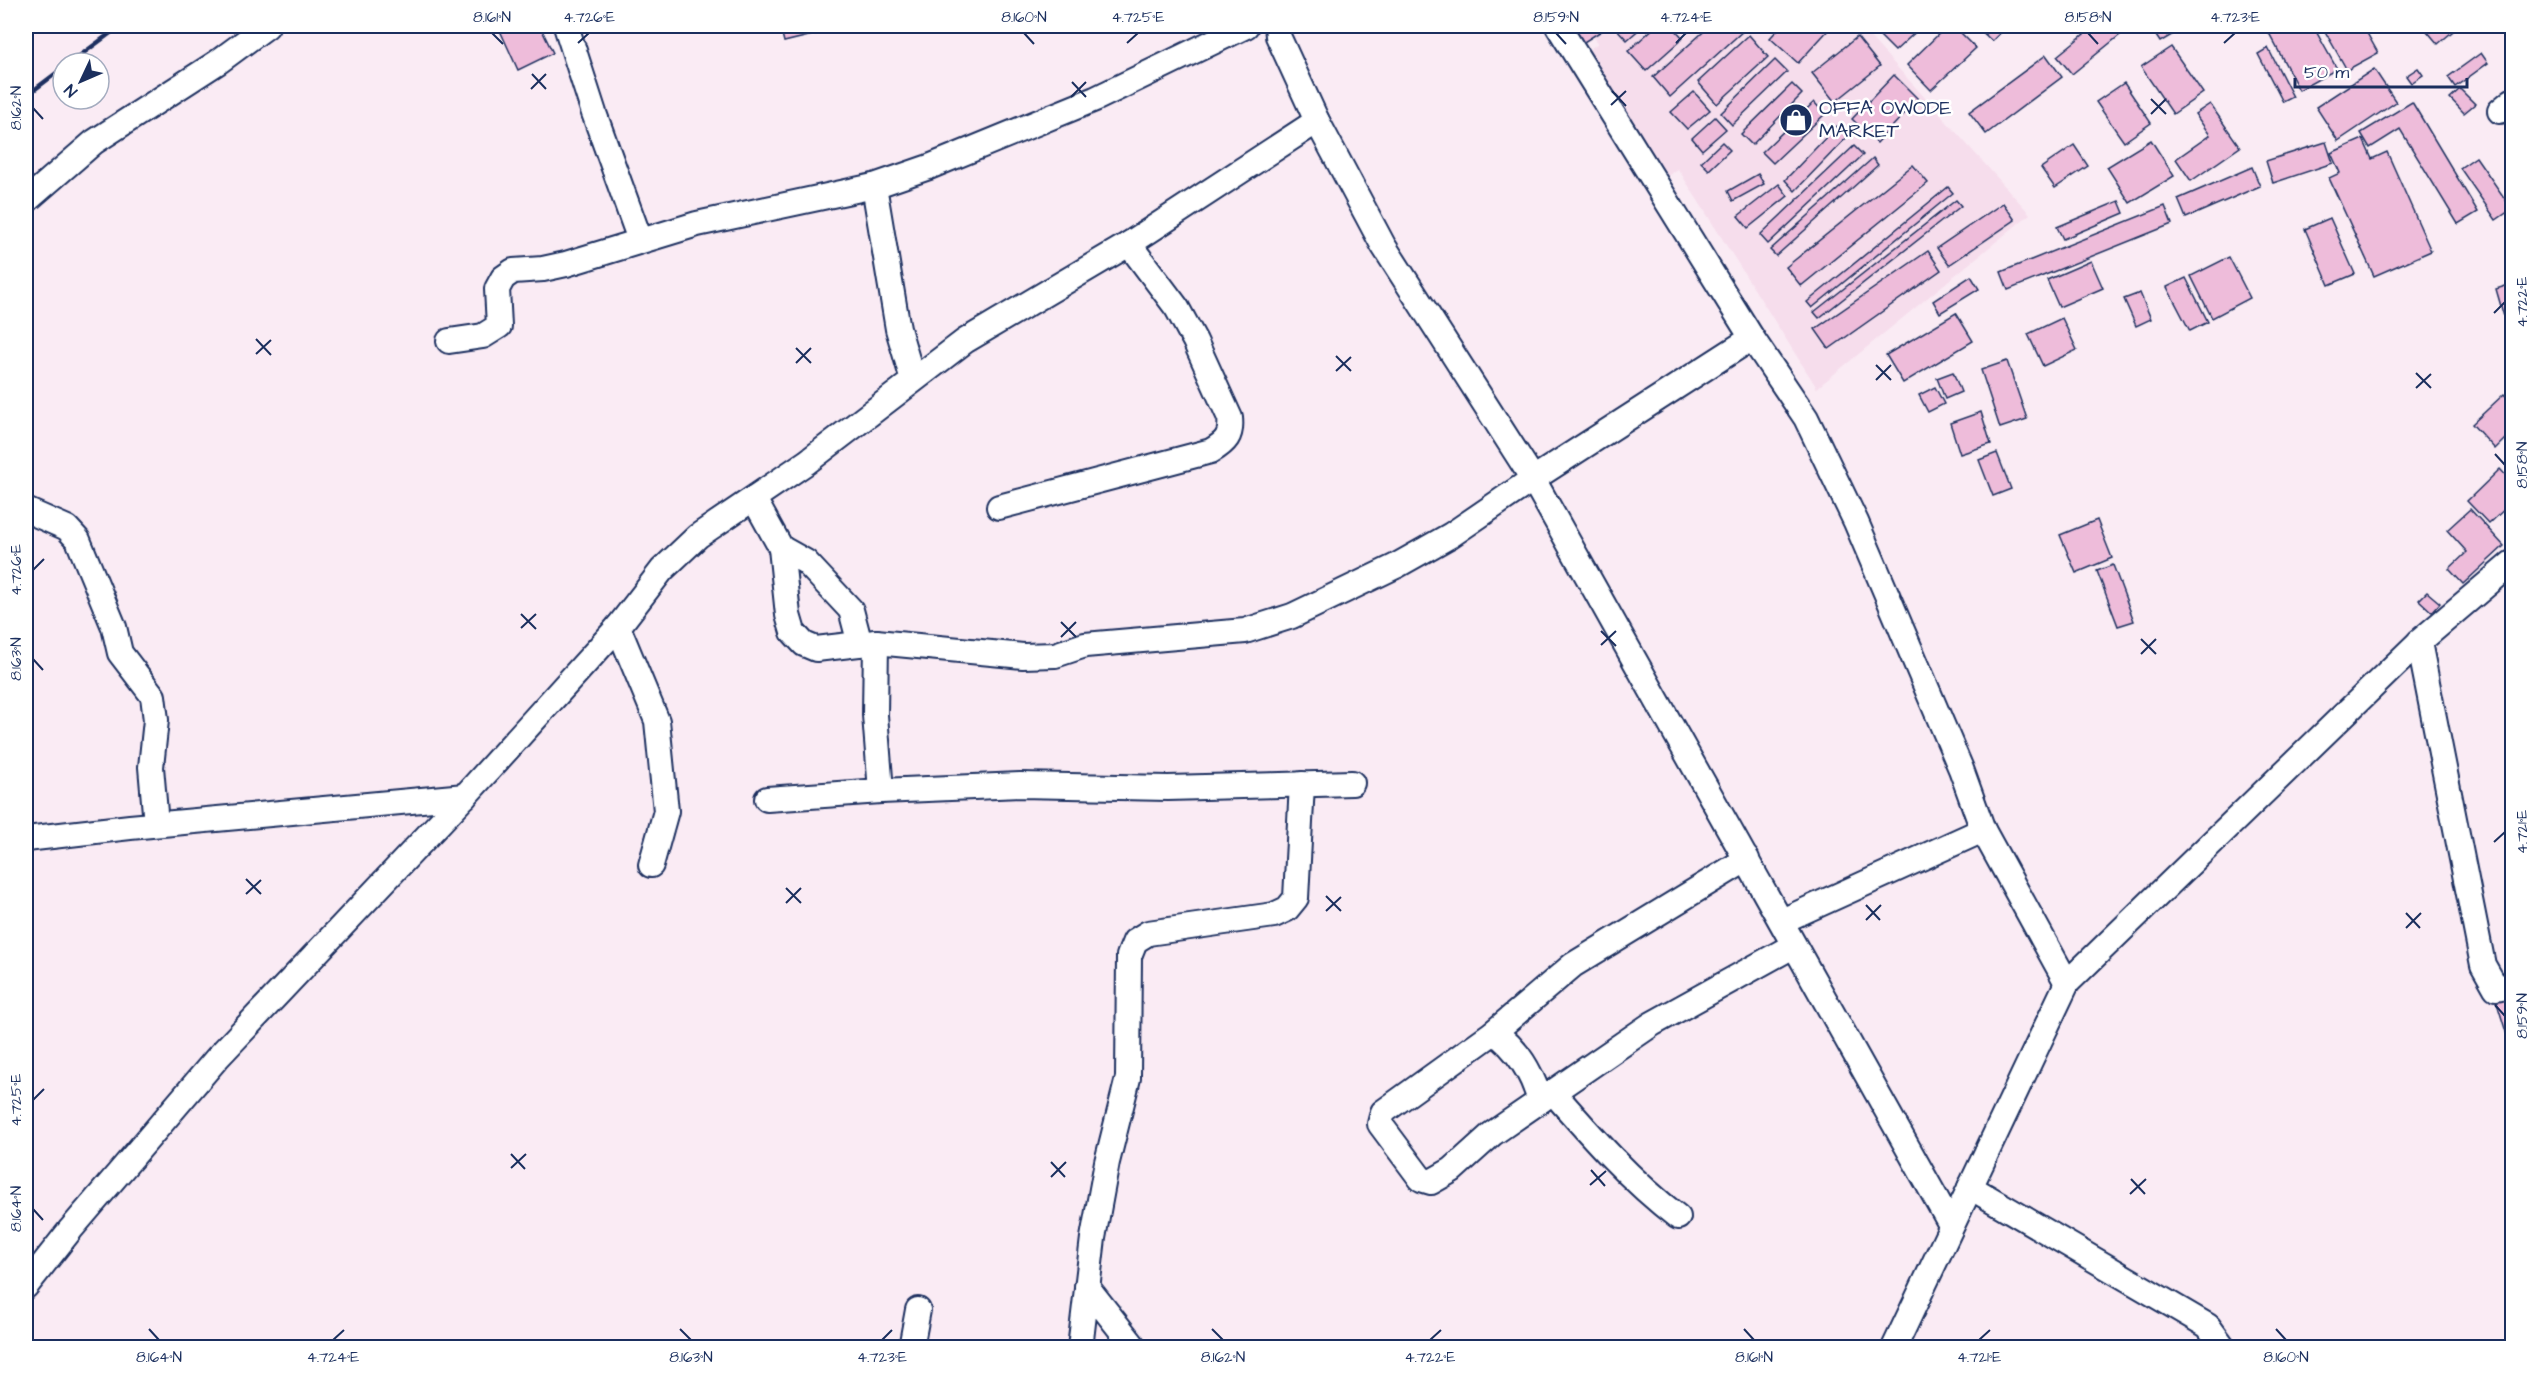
<svg xmlns="http://www.w3.org/2000/svg" width="2538" height="1373" font-family="'Architects Daughter',sans-serif">
  <style>
    .built { fill: #f6ddec }
    .building { fill: #eebcda; stroke: #1b2f5e; stroke-width: 1.5 }
    .lines { fill: none; stroke-linecap: round; stroke-linejoin: round }
    .minor-casing { stroke: #1b2f5e; stroke-width: 28 }
    .minor { stroke: #fff; stroke-width: 24 }
    .rail { stroke: #1b2f5e; stroke-width: 4.5 }
    .ticks { fill: none; stroke: #1b2f5e; stroke-width: 2 }
    .labels { text-anchor: middle; dominant-baseline: central; stroke-width: 5; stroke-linejoin: round; paint-order: stroke }
    .poi-label { font-size: 20px; fill: #1b2f5e; stroke: #fff; text-anchor: start }
    .neatline { fill: none; stroke: #1b2f5e; stroke-width: 2 }
    .ticks-label { font-size: 15px; text-anchor: middle; fill: #1b2f5e }
  </style>
  <rect width="100%" height="100%" fill="#faebf4"/>
  <filter id="ink" filterUnits="userSpaceOnUse"><feTurbulence type="fractalNoise" baseFrequency=".0167" numOctaves="2"/><feDisplacementMap in="SourceGraphic" scale="12" xChannelSelector="R" yChannelSelector="G"/><feConvolveMatrix kernelMatrix="1 2 1 2 8 2 1 2 1" color-interpolation-filters="sRGB"/></filter>
  <g filter="url(#ink)">
    <polygon class="built" points="1587,26 1860,26 2030,214 1817,388 1678,169 1666,177 1599,93 1578,58 1598,43"/>
    <g class="building">
      <polygon points="498,26 540,26 553,53 518,70"/>
      <polygon points="780,26 817,26 821,33 784,42"/>
      <polygon points="1562,26 1604,26 1606,28 1576,47"/>
      <polygon points="1614,26 1643,26 1627,40"/>
      <polygon points="1656,26 1672,26 1683,38 1646,71 1628,51"/>
      <polygon points="1682,26 1696,26 1688,32"/>
      <polygon points="1710,26 1740,26 1744,30 1670,97 1653,77"/>
      <polygon points="1781,26 1832,26 1798,63 1770,38"/>
      <polygon points="1870,26 1922,26 1895,51"/>
      <polygon points="1947,26 1954,26 1976,48 1931,90 1907,65"/>
      <polygon points="1976,26 2007,26 1992,41"/>
      <polygon points="2094,26 2131,26 2072,74 2057,56"/>
      <polygon points="2156,26 2187,26 2160,42 2151,28"/>
      <polygon points="2273,26 2313,26 2337,69 2299,90 2267,29"/>
      <polygon points="2322,26 2363,26 2378,53 2347,70"/>
      <polygon points="2433,26 2459,26 2438,44 2427,31"/>
      <polygon points="1749,35 1768,57 1717,104 1698,82"/>
      <polygon points="2512,36 2512,50 2505,43"/>
      <polygon points="1857,37 1880,66 1835,102 1812,73"/>
      <polygon points="2171,47 2203,93 2173,114 2141,67"/>
      <polygon points="2268,48 2293,97 2283,102 2258,54"/>
      <polygon points="2481,53 2488,63 2455,87 2448,77"/>
      <polygon points="2046,55 2062,77 1986,134 1969,112"/>
      <polygon points="1775,60 1787,72 1732,125 1721,113"/>
      <polygon points="2418,68 2423,75 2411,83 2406,76"/>
      <polygon points="2374,69 2396,102 2338,141 2316,107"/>
      <polygon points="1894,75 1918,99 1877,143 1852,119"/>
      <polygon points="2124,83 2151,123 2124,142 2096,102"/>
      <polygon points="1792,84 1802,94 1752,145 1741,134"/>
      <polygon points="2460,89 2475,104 2464,113 2450,98"/>
      <polygon points="1694,92 1710,110 1687,129 1671,112"/>
      <polygon points="1814,102 1825,114 1773,163 1762,152"/>
      <polygon points="2412,102 2478,212 2458,224 2400,129 2370,148 2361,133"/>
      <polygon points="2210,104 2240,147 2191,181 2176,159 2210,135 2195,114"/>
      <polygon points="1715,117 1726,129 1702,150 1692,138"/>
      <polygon points="1837,126 1848,136 1795,191 1785,180"/>
      <polygon points="2363,139 2372,159 2387,152 2431,251 2374,276 2329,178 2340,173 2331,153"/>
      <polygon points="2151,140 2174,176 2130,203 2107,167"/>
      <polygon points="1722,142 1730,150 1709,170 1701,162"/>
      <polygon points="2326,142 2333,163 2273,183 2266,161"/>
      <polygon points="2074,145 2088,166 2055,188 2041,168"/>
      <polygon points="1854,146 1863,155 1768,244 1760,235"/>
      <polygon points="2476,157 2512,209 2496,220 2460,168"/>
      <polygon points="1873,158 1878,165 1776,256 1770,250"/>
      <polygon points="1913,165 1928,183 1801,286 1786,267"/>
      <polygon points="2252,167 2260,186 2186,218 2178,199"/>
      <polygon points="1758,174 1764,184 1733,201 1728,191"/>
      <polygon points="1779,184 1788,196 1748,228 1738,216"/>
      <polygon points="1948,187 1953,193 1812,308 1807,302"/>
      <polygon points="1956,200 1961,206 1819,318 1814,312"/>
      <polygon points="2119,201 2124,213 2063,239 2057,227"/>
      <polygon points="2003,203 2015,220 1949,265 1937,248"/>
      <polygon points="2165,206 2172,224 2008,290 2001,272"/>
      <polygon points="2330,218 2355,274 2329,285 2305,229"/>
      <polygon points="1928,251 1941,270 1829,349 1815,329"/>
      <polygon points="2229,257 2250,298 2212,318 2191,276"/>
      <polygon points="2091,261 2103,288 2059,307 2047,280"/>
      <polygon points="1971,276 1979,289 1940,313 1933,301"/>
      <polygon points="2186,278 2208,322 2190,331 2167,287"/>
      <polygon points="2512,284 2512,325 2507,327 2496,289"/>
      <polygon points="2140,293 2151,319 2136,326 2124,299"/>
      <polygon points="1956,313 1973,341 1903,383 1886,355"/>
      <polygon points="2062,318 2077,350 2043,366 2028,334"/>
      <polygon points="2007,361 2027,419 2000,428 1981,370"/>
      <polygon points="1953,372 1961,392 1945,399 1937,378"/>
      <polygon points="1935,387 1944,404 1928,412 1919,395"/>
      <polygon points="2504,394 2512,403 2512,432 2495,449 2472,424"/>
      <polygon points="1981,412 1991,444 1960,454 1950,423"/>
      <polygon points="1997,453 2011,489 1993,496 1979,460"/>
      <polygon points="2500,469 2512,482 2512,502 2489,524 2467,501"/>
      <polygon points="2470,509 2504,546 2463,584 2449,569 2467,552 2447,530"/>
      <polygon points="2097,520 2112,558 2076,573 2060,535"/>
      <polygon points="2113,565 2134,621 2118,626 2097,571"/>
      <polygon points="2427,592 2440,603 2432,612 2419,600"/>
      <polygon points="2512,995 2512,1051 2496,1000"/>
    </g>
    <g class="lines">
      <g class="minor-casing">
        <g id="minor">
          <polyline points="566,26 594,113 640,240"/>
          <polyline points="1277,26 1278,36 1317,121 1383,245 1533,479 1951,1225"/>
          <polyline points="1558,26 1752,338 1806,418 1856,522 1961,769 1983,830 2067,983"/>
          <polyline points="2500,111 2512,101"/>
          <polyline points="874,186 898,329 913,380"/>
          <polyline points="26,201 94,142 218,62 267,26"/>
          <polyline points="449,341 483,336 499,326 497,289 503,278 513,271 543,269 566,264 697,224 874,186 929,167 1095,99 1246,26"/>
          <polyline points="754,499 781,548 806,562 851,610 860,644"/>
          <path d="M 999,507 L 1211,451 C 1226,442 1232,436 1230,418 L 1195,341 L 1177,308 L 1129,244"/>
          <polyline points="26,510 67,528 78,540 114,627 120,653 153,696 156,720 151,767 156,824"/>
          <polyline points="781,548 788,615 793,632 804,644 816,649 876,642 1023,656 1055,655 1085,645 1245,631 1292,616 1396,566 1451,535 1533,479 1752,338"/>
          <polyline points="618,627 657,721 666,811 651,865"/>
          <polyline points="876,642 875,715 881,791"/>
          <polyline points="2419,642 2483,965 2496,988 2512,985"/>
          <polyline points="767,799 881,791 1020,785 1168,788 1352,783"/>
          <polyline points="26,839 130,827 465,796"/>
          <polyline points="1747,859 1573,965 1494,1032 1383,1112 1380,1124 1421,1179 1431,1182 1452,1170 1492,1134 1652,1024 1793,946"/>
          <polyline points="1782,921 1983,830"/>
          <path d="M 1494,1032 C 1518,1049 1532,1073 1540,1101"/>
          <path d="M 1553,1092 C 1592,1137 1630,1180 1678,1217"/>
          <polyline points="1970,1187 2208,1326 2224,1348"/>
          <polyline points="26,1286 71,1229 218,1057 465,796 618,627 662,570 698,536 807,462 965,341 1129,244 1317,121"/>
          <polyline points="1087,1287 1135,1348"/>
          <polyline points="911,1348 918,1310"/>
          <polyline points="1080,1348 1093,1238 1107,1162 1128,1078 1129,956 1135,941 1148,933 1274,915 1287,909 1296,898 1302,784"/>
          <polyline points="1894,1348 2067,983 2419,642 2512,563"/>
        </g>
      </g>
      <use href="#minor" class="minor"/>
      <g class="rail">
        <polyline points="70,63 120,26"/>
        <polyline points="26,96 63,68"/>
      </g>
    </g>
  </g>
  <path class="ticks" d="M 492,33 L 503,44M 1024,33 L 1034,44M 1556,33 L 1566,44M 2088,33 L 2098,44M 578,43 L 589,33M 1127,43 L 1138,33M 1676,43 L 1686,33M 2224,43 L 2235,33M 532,74 L 546,89M 1072,82 L 1086,97M 531,89 L 546,74M 1612,91 L 1626,106M 1071,97 L 1086,82M 2151,99 L 2166,114M 1611,105 L 1626,91M 33,108 L 43,119M 2151,114 L 2166,99M 2494,313 L 2505,302M 256,339 L 271,355M 796,348 L 811,363M 256,354 L 271,340M 1336,356 L 1351,371M 796,363 L 811,348M 1876,365 L 1891,380M 1336,371 L 1351,357M 2416,373 L 2431,388M 1876,380 L 1891,365M 2416,388 L 2431,374M 2495,454 L 2505,465M 33,570 L 44,559M 521,614 L 536,629M 1061,622 L 1076,637M 521,628 L 536,614M 1601,631 L 1616,646M 1061,637 L 1076,622M 2141,639 L 2156,654M 1601,645 L 1616,631M 2141,654 L 2156,639M 33,659 L 43,670M 2494,842 L 2505,832M 246,879 L 261,894M 786,888 L 801,903M 246,894 L 261,880M 1326,896 L 1341,911M 786,903 L 801,888M 1866,905 L 1880,920M 1326,911 L 1341,897M 2406,913 L 2420,928M 1866,920 L 1881,905M 2406,928 L 2421,913M 2495,1005 L 2505,1016M 33,1100 L 44,1089M 511,1154 L 525,1169M 1051,1162 L 1065,1177M 511,1168 L 526,1154M 1591,1170 L 1605,1186M 1051,1177 L 1066,1162M 2131,1179 L 2145,1194M 1590,1185 L 1606,1171M 2130,1194 L 2146,1179M 33,1209 L 43,1220M 149,1329 L 159,1340M 680,1329 L 691,1340M 1212,1329 L 1223,1340M 1744,1329 L 1754,1340M 2276,1329 L 2286,1340M 333,1340 L 344,1330M 882,1340 L 892,1330M 1430,1340 L 1441,1330M 1979,1340 L 1990,1330"/>
  <defs>
    <g id="shop-disc" transform="scale(1.725)"><circle r="9.5" fill="#1b2f5e" stroke="#fff"/><path d="M-5-2.5h2.3a2.7 3.5 0 0 1 5.4 0H5L5.5 6h-11ZM-1.5-2.5h3a1.5 2.3 0 0 0-3 0Z" fill="#fff"/></g>
  </defs>
  <g fill-rule="evenodd">
    <use href="#shop-disc" x="1796" y="120"/>
  </g>
  <g class="labels">
    <g class="poi-label">
      <text x="1819" y="108">OFFA OWODE<tspan x="1819" dy="23">MARKET</tspan></text>
    </g>
  </g>
  <rect width="2538" height="1373" fill="none" stroke="#fff" stroke-width="66"/>
  <g transform="translate(81 81) rotate(226)"><circle r="28" fill="#ffffff" stroke="#a4acbf" stroke-width="1.5"/>
  <path d="M0-4.5L10 22L0 15L-10 22Z" fill="#1b2f5e"/>
  <text y="-9" font-size="16" font-weight="bold" text-anchor="middle" fill="#1b2f5e">N</text>
  </g>
  <path d="M2295 78v9h172v-9" fill="none" stroke="#1b2f5e" stroke-width="3"/>
  <text x="2304" y="78" font-size="18" fill="#1b2f5e" stroke="#ffffff" stroke-width="4.5" paint-order="stroke">50 m</text>
  <rect x="33" y="33" width="2472" height="1307" class="neatline"/>
  <g class="ticks-label">
    <text x="492" y="22">8.161°N</text>
    <text x="589" y="22">4.726°E</text>
    <text x="1024" y="22">8.160°N</text>
    <text x="1138" y="22">4.725°E</text>
    <text x="1556" y="22">8.159°N</text>
    <text x="1686" y="22">4.724°E</text>
    <text x="2088" y="22">8.158°N</text>
    <text x="2235" y="22">4.723°E</text>
    <text transform="translate(16 108) rotate(-90)" y="5">8.162°N</text>
    <text transform="translate(2522 302) rotate(-90)" y="5">4.722°E</text>
    <text transform="translate(2522 465) rotate(-90)" y="5">8.158°N</text>
    <text transform="translate(16 570) rotate(-90)" y="5">4.726°E</text>
    <text transform="translate(16 659) rotate(-90)" y="5">8.163°N</text>
    <text transform="translate(2522 832) rotate(-90)" y="5">4.721°E</text>
    <text transform="translate(2522 1016) rotate(-90)" y="5">8.159°N</text>
    <text transform="translate(16 1100) rotate(-90)" y="5">4.725°E</text>
    <text transform="translate(16 1209) rotate(-90)" y="5">8.164°N</text>
    <text x="159" y="1362">8.164°N</text>
    <text x="333" y="1362">4.724°E</text>
    <text x="691" y="1362">8.163°N</text>
    <text x="882" y="1362">4.723°E</text>
    <text x="1223" y="1362">8.162°N</text>
    <text x="1430" y="1362">4.722°E</text>
    <text x="1754" y="1362">8.161°N</text>
    <text x="1979" y="1362">4.721°E</text>
    <text x="2286" y="1362">8.160°N</text>
  </g>
</svg>
